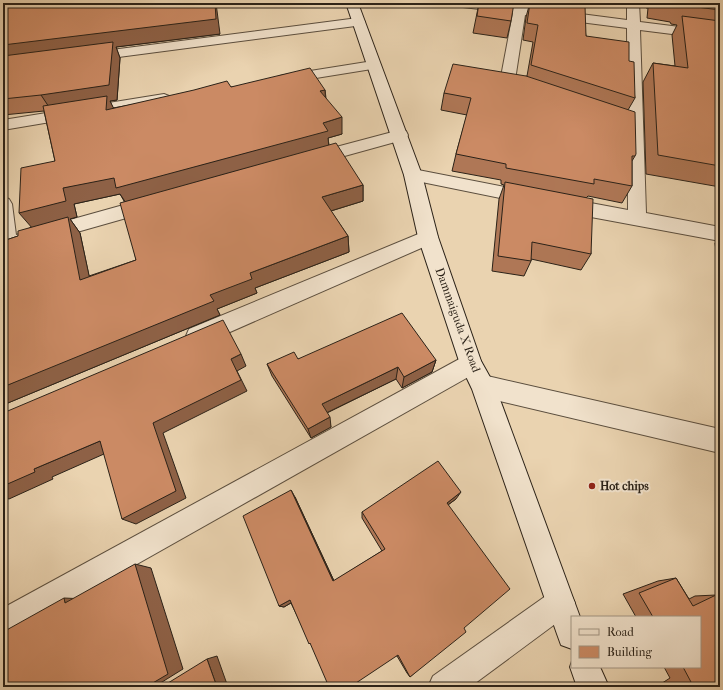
<svg xmlns="http://www.w3.org/2000/svg" width="723" height="690" font-family="'IM FELL French Canon',serif">
  <style>
    .lines { fill: none; stroke-linecap: round; stroke-linejoin: round }
    .street-casing { stroke: #5b4e3e; stroke-width: 2 }
    .secondary-casing { stroke: #2b2218; stroke-width: 2 }
    .street { fill: #f1e2cc; fill-rule: evenodd }
    .secondary { fill: #f1e2cc; fill-rule: evenodd }
    .wall { fill: #af7756; stroke: #2b2218; fill-rule: evenodd }
    .shaded-wall { fill: #8e6146; stroke: #2b2218 }
    .building { fill: #cb8a64; stroke: #2b2218 }
    .poi-dot { fill: #8f2418; stroke: #f1e2cc; stroke-width: 1.5 }
    .labels { text-anchor: middle; dominant-baseline: central; stroke-width: 4; stroke-linejoin: round; paint-order: stroke }
    .street-label { font-size: 12px; fill: #2b2218; stroke: #f1e2cc }
    .poi-label { font-size: 12px; font-weight: bold; fill: #2b2218; stroke: #f1e2cc; text-anchor: start }
  </style>
  <rect width="100%" height="100%" fill="#ead3b0"/>
  <filter id="stains"><feTurbulence type="fractalNoise" baseFrequency=".005" numOctaves="4"/><feColorMatrix values="0 0 0 0 .2 0 0 0 0 .09 0 0 0 0 .02 0 0 0 .5 -.17"/></filter>
  <radialGradient id="worn" r=".72"><stop offset=".6" stop-color="#630" stop-opacity="0"/><stop offset="1" stop-color="#630" stop-opacity=".3"/></radialGradient>
  <g class="lines">
    <g class="street-casing">
      <g id="street">
        <polygon points="457,3 493,3 514,6 515,3 527,3 527,7 627,20 627,3 639,3 640,22 720,32 720,40 640,30 646,213 720,227 720,241 564,212 558,210 555,205 558,200 564,198 628,210 627,28 525,15 515,80 532,86 535,89 532,92 527,94 502,85 500,82 513,13 463,7 459,6"/>
        <polygon points="358,18 363,19 365,22 363,25 88,61 83,60 81,57 83,54 88,53"/>
        <polygon points="373,61 378,62 380,65 378,68 285,83 280,82 278,79 280,76 285,75"/>
        <polygon points="164,94 169,96 172,99 169,102 3,130 3,120"/>
        <polygon points="400,130 406,131 408,135 406,139 312,165 306,163 304,159 306,155"/>
        <polygon points="413,169 530,192 536,193 539,198 536,203 530,204 407,179 404,175 407,171"/>
        <polygon points="3,197 9,199 12,204 16,235 152,197 158,199 161,204 158,209 3,253"/>
        <polygon points="428,230 435,232 438,237 435,242 205,343 197,345 189,343 186,336 189,329"/>
        <polygon points="471,354 479,357 482,364 479,371 13,634 3,639 3,608 463,357"/>
        <polygon points="483,375 720,429 720,453 483,397 475,393 471,386 475,379"/>
        <polygon points="560,588 570,593 575,603 570,613 470,687 428,687 433,676 550,593"/>
      </g>
    </g>
    <g class="secondary-casing">
      <g id="secondary">
        <polygon points="346,3 358,3 422,175 438,237 481,361 495,386 580,617 572,617 572,649 561,645 557,634 472,389 460,364 418,237 404,175"/>
        <polygon points="572,661 572,667 600,667 609,687 577,687 570,667"/>
      </g>
    </g>
    <use href="#street" class="street"/>
    <use href="#secondary" class="secondary"/>
  </g>
  <g class="wall">
    <path d="M 3,3 L 51,3 L 220,34 L 116,47 L 120,58 L 117,100 L 110,101 L 113,108 L 231,87 L 325,90 L 326,98 L 342,134 L 328,138 L 329,145 L 363,185 L 363,201 L 331,211 L 348,236 L 349,252 L 255,288 L 257,293 L 217,309 L 220,315 L 3,405 L 3,241 L 18,236 L 31,227 L 55,161 L 44,111 L 3,115 ZM 120,194 L 124,201 L 136,260 L 89,276 L 80,233 L 70,219 L 77,217 L 74,204 Z"/>
    <polygon points="479,3 511,21 507,38 473,33"/>
    <polygon points="528,3 582,3 581,6 586,36 629,61 635,98 628,110 635,156 632,161 632,186 622,203 588,196 586,198 591,254 581,270 531,259 531,261 524,276 492,271 499,199 504,185 501,184 501,180 452,171 456,154 467,115 441,110 444,93 527,76 533,42 523,40 526,17 529,6 528,6"/>
    <polygon points="640,3 720,3 720,187 646,174 643,82 653,63 675,66 672,35 677,25 671,24 670,22 647,18 648,8 646,8 646,5 641,4"/>
    <polygon points="720,239 720,281 715,243"/>
    <polygon points="298,359 436,360 432,372 402,388 396,379 327,413 331,427 311,438 272,376 267,364"/>
    <polygon points="295,497 334,581 382,551 362,518 362,512 456,499 448,505 464,628 410,677 407,673 397,656 310,643 291,603 284,607 279,606"/>
    <polygon points="676,578 689,599 695,596 716,595 720,687 656,687 670,678 664,667 700,667 700,617 636,617 623,594 658,581"/>
  </g>
  <g class="shaded-wall">
    <polygon points="41,3 51,3 49,20 41,5"/>
    <polygon points="215,3 216,3 220,34 116,47 120,58 117,100 110,101 116,113 51,110 41,95 3,62 3,45"/>
    <polygon points="325,90 326,107 320,91"/>
    <polygon points="342,117 342,134 328,138 329,148 126,203 120,194 74,204 77,217 70,219 80,233 93,294 33,229 19,213 63,188 323,123"/>
    <polygon points="363,185 363,201 324,213 322,197"/>
    <polygon points="348,236 349,252 255,288 257,293 217,309 220,315 3,405 3,387 210,295 250,273"/>
    <polygon points="241,354 246,366 237,371 247,391 163,433 186,498 136,524 122,519 153,423 231,359"/>
    <polygon points="436,360 432,372 402,388 404,377"/>
    <polygon points="398,367 396,379 324,414 322,404"/>
    <polygon points="330,417 331,427 311,438 308,429"/>
    <polygon points="100,441 113,450 52,477 53,479 9,499 3,497 3,486 34,469"/>
    <polygon points="291,490 295,497 335,583 333,581"/>
    <polygon points="461,492 456,499 442,509 447,503"/>
    <polygon points="135,564 151,568 183,669 154,687 146,687"/>
    <polygon points="64,598 86,599 65,603"/>
    <polygon points="290,600 294,601 284,607 279,606"/>
    <polygon points="217,656 228,687 217,687 207,659"/>
  </g>
  <g class="building">
    <polygon points="3,3 41,3 41,5 54,3 215,3 216,19 3,45"/>
    <polygon points="479,3 514,3 511,21 477,16"/>
    <polygon points="530,3 558,3 585,6 586,36 629,42 629,61 634,62 635,98 531,65 538,25 527,23"/>
    <polygon points="680,3 720,3 720,10 681,5"/>
    <polygon points="682,16 720,21 720,166 658,155 653,63 688,68"/>
    <polygon points="113,42 109,85 41,95 3,99 3,56"/>
    <polygon points="453,64 526,76 635,112 636,154 635,156 632,156 632,186 594,179 594,184 506,168 506,164 456,154 471,98 444,93"/>
    <polygon points="310,68 325,90 320,91 342,117 323,123 328,131 116,188 114,178 63,188 66,201 19,213 21,168 55,161 43,106 107,96 106,110 194,90 227,81 231,87"/>
    <polygon points="336,143 363,185 322,197 348,236 250,273 252,279 210,295 214,301 3,387 3,241 18,236 18,231 68,217 80,280 136,260 120,203"/>
    <polygon points="505,182 593,199 591,254 532,242 531,261 498,256"/>
    <polygon points="402,313 436,360 404,377 398,367 322,404 330,417 308,429 267,364 294,352 298,359"/>
    <polygon points="223,320 241,354 231,359 241,380 153,423 176,491 122,519 100,441 34,469 35,472 3,486 3,413"/>
    <polygon points="438,461 461,492 447,503 510,589 464,628 466,632 410,677 398,655 350,687 329,687 310,643 309,644 290,600 279,606 243,516 291,490 333,581 385,549 362,512"/>
    <polygon points="135,564 168,674 146,687 3,687 3,632 64,598 65,603"/>
    <polygon points="676,578 693,606 716,595 720,601 720,687 684,687 691,682 683,667 700,667 700,617 653,617 639,593"/>
    <polygon points="207,659 217,687 169,687 168,683"/>
  </g>
  <circle class="poi-dot" cx="592" cy="486" r="4"/>
  <g class="labels">
    <g class="street-label">
      <text transform="translate(458 320) rotate(70)">Dammaiguda X Road</text>
    </g>
    <g class="poi-label">
      <text x="600" y="486">Hot chips</text>
    </g>
  </g>
  <rect width="723" height="690" fill="none" stroke="#ead3b0" stroke-width="16"/>
  <rect x="4" y="4" width="715" height="682" fill="none" stroke="#2b2218" stroke-width="2"/>
  <rect x="8" y="8" width="707" height="674" fill="none" stroke="#2b2218"/>
  <rect x="571" y="616" width="130" height="52" fill="#f1e2cc" stroke="#a29584"/>
  <rect x="579" y="629" width="20" height="6" fill="#f1e2cc" stroke="#a29584"/>
  <text x="607" y="636" font-size="12" fill="#2b2218">Road</text>
  <rect x="579" y="646" width="20" height="12" fill="#cb8a64" stroke="#a29584"/>
  <text x="607" y="656" font-size="12" fill="#2b2218">Building</text>
  <rect width="100%" height="100%" filter="url(#stains)"/>
  <rect width="100%" height="100%" fill="url(#worn)"/>
</svg>
